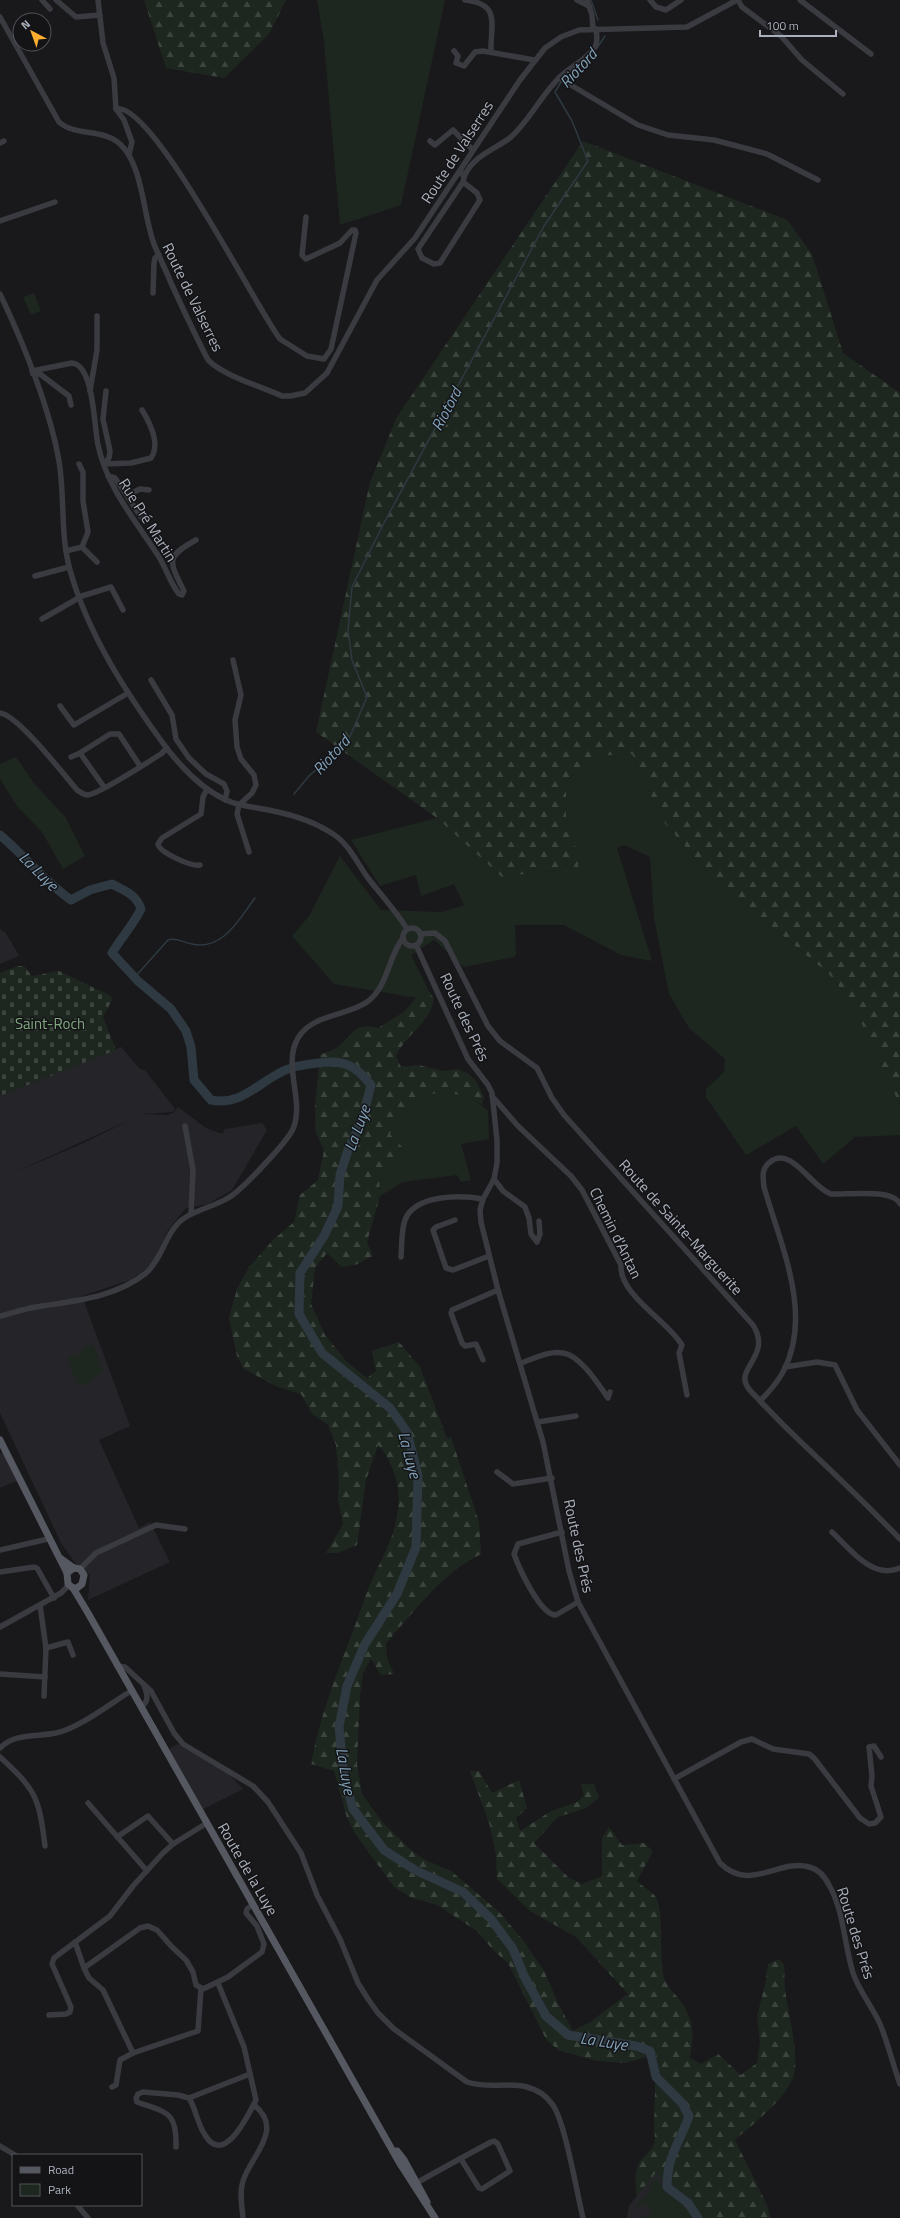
<svg xmlns="http://www.w3.org/2000/svg" width="900" height="2218" font-family="'Titillium Web',sans-serif">
  <style>
    .built { fill: #252529 }
    .green { fill: #1e271f }
    .forest { fill: url(#forest-firs) }
    .cemetery { fill: url(#cemetery-stones) }
    .lines { fill: none; stroke-linecap: round; stroke-linejoin: round }
    .stream { stroke: #2e3941; stroke-width: 1.5 }
    .river { stroke: #2e3941; stroke-width: 9 }
    .minor { stroke: #3a3b41; stroke-width: 5.5 }
    .major { stroke: #555860; stroke-width: 7 }
    .labels { text-anchor: middle; dominant-baseline: central; stroke-width: 3; stroke-linejoin: round; paint-order: stroke }
    .street-label { font-size: 15px; fill: #abb1bc; stroke: #141417 }
    .park-label { font-size: 15px; fill: #81a881; stroke: #141417 }
    .water-label { font-size: 16px; font-style: italic; fill: #80a1b8; stroke: #141417 }
  </style>
  <defs>
    <pattern id="forest-firs" width="22" height="20" patternUnits="userSpaceOnUse"><rect width="22" height="20" fill="#1e271f"/><path d="M5 1l3.5 6h-7zM16 11l3.5 6h-7z" fill="#3c443e"/></pattern>
    <pattern id="cemetery-stones" width="16" height="16" patternUnits="userSpaceOnUse"><rect width="16" height="16" fill="#1e271f"/><path d="M2 7V4a2 2 0 0 1 4 0v3zM10 15v-3a2 2 0 0 1 4 0v3z" fill="#3c443e"/></pattern>
  </defs>
  <rect width="100%" height="100%" fill="#19191b"/>
  <g class="built">
    <polygon points="0,929 6,933 19,956 0,964"/>
    <polygon points="121,1047 140,1069 145,1070 175,1109 172,1112 143,1114 15,1172 84,1143 142,1114 168,1115 173,1113 178,1107 206,1128 222,1134 225,1129 262,1123 267,1130 232,1190 208,1204 186,1208 168,1230 154,1260 145,1270 130,1280 82,1296 130,1426 99,1440 139,1528 150,1522 170,1562 88,1600 90,1575 75,1563 61,1543 0,1413 0,1096"/>
    <polygon points="3,1452 17,1481 0,1488 0,1454"/>
    <polygon points="178,1744 227,1772 243,1789 203,1809 169,1749"/>
    <polygon points="656,2171 683,2203 693,2218 627,2218 629,2206"/>
  </g>
  <g class="green">
    <polygon points="317,0 445,0 401,205 340,225 324,42"/>
    <polygon points="34,293 41,311 31,315 23,297"/>
    <polygon points="632,754 663,821 712,877 829,974 852,1003 900,1105 900,1135 855,1137 823,1164 796,1126 746,1155 706,1097 706,1089 724,1072 725,1059 689,1028 669,994 654,918 650,857 624,845 617,848 652,961 621,955 564,925 515,925 516,955 514,957 464,967 434,940 411,955 429,991 423,999 334,984 292,936 309,916 340,856 381,910 442,912 464,905 454,884 421,896 416,875 380,886 351,840 437,818 503,878 540,871 578,873 578,852 566,829 566,781 597,756"/>
    <polygon points="16,757 33,782 66,818 85,856 63,869 42,832 17,806 0,779 0,764"/>
    <path d="M 447,1091 C 462,1096 477,1099 488,1111 L 489,1139 L 461,1144 L 471,1180 L 461,1182 L 457,1175 L 403,1182 L 380,1196 L 379,1170 L 406,1151 L 390,1134 L 418,1096 Z"/>
    <polygon points="93,1344 104,1372 93,1377 94,1380 79,1387 67,1359 83,1352 82,1349"/>
    <path d="M 657,2177 C 662,2188 663,2194 676,2196 L 693,2218 L 641,2218 L 651,2213 L 644,2203 L 637,2208 L 637,2205 L 647,2194 L 652,2180 Z"/>
  </g>
  <g class="forest">
    <polygon points="144,0 286,0 269,34 224,78 166,68"/>
    <polygon points="583,141 787,220 812,254 843,353 900,393 900,1105 852,1003 829,974 712,877 663,821 632,754 597,756 566,781 566,829 578,852 578,873 540,871 503,878 437,818 316,732 370,482 397,417"/>
    <path d="M 429,991 L 434,999 C 430,1023 406,1034 396,1056 L 401,1067 L 418,1065 L 444,1071 L 458,1069 L 469,1074 L 476,1081 L 484,1097 L 482,1104 C 455,1091 447,1091 418,1096 L 390,1134 L 406,1151 L 379,1170 L 380,1196 L 367,1242 L 373,1256 L 355,1265 L 342,1267 L 327,1253 L 315,1268 L 311,1304 L 325,1335 L 347,1362 L 367,1378 L 376,1371 L 372,1351 L 399,1342 L 420,1367 L 447,1438 L 451,1437 L 479,1522 L 481,1554 C 442,1573 415,1611 386,1643 L 387,1658 L 394,1674 L 381,1675 L 371,1659 L 363,1673 L 360,1696 L 357,1764 L 362,1794 L 383,1823 L 411,1850 L 425,1860 L 451,1871 L 499,1912 L 523,1940 L 544,1971 L 558,2003 L 573,2031 L 590,2022 L 628,1994 L 576,1937 L 530,1911 L 497,1879 L 496,1855 L 490,1826 L 470,1771 L 479,1771 L 492,1793 L 519,1780 L 527,1808 L 516,1818 L 520,1831 L 551,1811 L 577,1802 L 584,1796 L 581,1784 L 594,1784 L 599,1798 L 586,1808 L 558,1817 L 534,1843 L 568,1877 L 582,1884 L 602,1876 L 602,1838 L 609,1827 L 622,1845 L 644,1843 L 653,1851 L 637,1881 C 642,1886 651,1891 655,1896 C 665,1909 658,1963 665,1981 C 668,1987 674,1993 678,1998 C 695,2020 694,2032 690,2058 L 701,2064 L 718,2054 L 741,2075 L 757,2063 L 760,2042 L 757,2016 L 765,1985 L 768,1964 L 779,1959 L 784,1965 C 785,1973 784,1981 785,1989 C 787,2010 802,2062 792,2080 C 780,2104 754,2123 735,2140 L 767,2205 L 771,2218 L 693,2218 L 656,2172 L 637,2196 C 635,2186 634,2167 642,2159 C 652,2148 657,2147 654,2129 L 656,2054 L 626,2063 L 597,2061 L 558,2050 L 546,2039 L 508,1963 L 493,1950 L 477,1931 L 437,1905 L 412,1898 L 394,1887 L 356,1835 L 347,1818 L 334,1771 L 311,1764 C 319,1720 334,1680 350,1639 C 357,1620 364,1599 372,1580 C 383,1556 395,1537 398,1509 C 401,1488 393,1460 378,1445 L 366,1480 L 357,1545 L 337,1553 L 326,1553 L 343,1524 L 338,1500 L 339,1480 L 336,1445 L 328,1425 L 312,1414 L 301,1394 L 278,1387 L 244,1369 L 237,1356 L 229,1318 L 237,1289 L 249,1267 L 273,1240 L 294,1222 L 300,1195 L 318,1180 L 324,1150 L 316,1133 L 315,1105 L 320,1055 C 326,1052 335,1050 340,1045 C 356,1031 354,1023 378,1028 L 404,1012 L 416,998 L 423,999 Z"/>
  </g>
  <polygon class="cemetery" points="18,966 24,966 32,976 59,971 111,996 112,1000 103,1017 116,1050 0,1096 0,973"/>
  <g class="lines">
    <g class="stream">
      <polyline points="591,0 598,20"/>
      <polyline points="597,48 605,36"/>
      <polyline points="564,79 574,69"/>
      <polyline points="294,794 309,776 348,741 367,697 352,660 348,630 352,587 384,523 544,226 588,161 572,121 555,92 561,82"/>
      <path d="M 135,977 L 168,940 C 176,937 184,943 192,944 C 223,951 239,919 255,898"/>
    </g>
    <path class="river" d="M 0,835 C 25,856 44,881 71,900 L 90,890 L 112,884 C 125,891 136,894 141,909 C 133,925 121,938 112,953 L 138,981 L 171,1009 L 186,1031 L 191,1047 L 194,1080 L 211,1100 C 245,1107 263,1076 291,1068 C 300,1065 310,1064 319,1063 C 344,1059 356,1066 371,1085 L 361,1124 L 349,1147 L 340,1175 L 338,1206 L 324,1236 L 300,1273 L 299,1314 L 322,1353 L 390,1408 L 407,1432 L 418,1475 L 416,1547 L 397,1594 L 365,1644 L 347,1686 L 339,1727 L 344,1776 L 353,1809 L 384,1850 L 415,1870 L 463,1892 L 491,1919 L 513,1949 L 524,1976 L 546,2016 L 568,2035 L 636,2046 L 650,2051 L 656,2077 L 682,2103 L 689,2116 C 679,2144 667,2156 667,2187 L 688,2203 L 698,2218"/>
    <g class="minor">
      <polyline points="42,0 50,9"/>
      <polyline points="56,0 76,17 100,15"/>
      <polyline points="98,0 103,43 114,78 116,109 124,120 132,142 129,154"/>
      <path d="M 465,0 C 502,4 490,25 491,52"/>
      <polyline points="577,0 589,6"/>
      <polyline points="587,0 592,15 593,29"/>
      <polyline points="650,0 656,7 666,10 681,0"/>
      <polyline points="738,0 742,7 781,36 802,60 843,94"/>
      <polyline points="800,0 871,54"/>
      <path d="M 0,17 L 59,122 C 76,137 103,128 120,144 C 143,165 143,215 154,244 C 159,257 166,270 171,283 C 183,309 195,335 208,360 C 224,376 260,386 282,396 L 290,396 L 305,393 L 327,373 L 377,280 L 415,238 L 520,80 L 545,48 L 561,37 L 579,30 L 687,27 L 737,0"/>
      <polyline points="454,51 458,56 456,63 464,66 475,52 483,51 534,60"/>
      <polyline points="559,78 638,125 668,135 714,140 767,154 818,180"/>
      <path d="M 116,109 C 152,100 256,308 280,339 L 307,356 L 324,359 L 331,349 L 356,233 L 355,230 L 352,230 L 340,243 L 306,259 L 302,255 L 306,217"/>
      <polyline points="430,141 435,145 453,130 473,150"/>
      <polyline points="0,143 4,141"/>
      <path d="M 461,174 L 466,173 C 475,155 496,149 511,137 C 531,119 542,93 562,75 C 572,66 587,59 595,47 C 598,42 597,35 596,29"/>
      <polyline points="463,182 477,193 480,200 440,263 434,264 422,258 418,249 463,182 465,174"/>
      <polyline points="0,221 55,202"/>
      <polyline points="153,293 154,263 155,258 159,255"/>
      <path d="M 0,294 C 23,342 50,409 59,461 C 65,497 60,534 70,570 C 88,635 128,696 168,750 C 184,770 202,789 226,800 C 241,807 257,807 273,811 C 293,815 315,822 333,834 C 349,844 357,863 368,878 C 381,895 396,911 407,929"/>
      <path d="M 32,371 L 72,363 C 94,365 94,427 98,445 C 107,488 136,521 159,557 C 166,568 170,583 179,594 L 182,595 L 184,591 C 169,561 165,557 196,540"/>
      <polyline points="33,374 40,374 65,393 69,396 71,405"/>
      <polyline points="90,391 97,350 97,316"/>
      <path d="M 104,464 L 131,463 L 151,458 C 161,444 150,423 142,410"/>
      <polyline points="104,464 109,458 110,451 103,419 106,391"/>
      <polyline points="108,476 115,478 141,517 146,520"/>
      <polyline points="128,495 140,489 149,490"/>
      <polyline points="82,547 97,562"/>
      <polyline points="66,551 82,547 88,532 83,501 83,472 79,464"/>
      <polyline points="35,576 69,567"/>
      <polyline points="42,619 82,596 111,587 123,610"/>
      <polyline points="233,660 241,695 235,720 237,747 241,759 254,775 256,785 252,793 239,805 237,814 249,852"/>
      <polyline points="151,680 172,715 176,739 189,758 206,774 224,784 227,791 225,800"/>
      <polyline points="60,706 74,725 128,693"/>
      <path d="M 0,713 C 18,715 64,775 77,790 C 80,792 84,795 88,795 C 101,793 148,762 161,754 L 167,748"/>
      <polyline points="71,757 80,753"/>
      <polyline points="104,787 80,753 110,734 119,734 140,766"/>
      <path d="M 200,865 C 192,867 160,853 158,844 L 162,838 L 201,814 L 203,797 L 207,789"/>
      <circle cx="412" cy="937" r="9"/>
      <path d="M 420,934 L 435,933 L 445,941 L 488,1026 L 500,1041 L 537,1068 L 552,1098 L 564,1115 L 753,1325 C 772,1355 736,1368 747,1386 C 750,1392 757,1397 761,1402 C 775,1417 789,1431 804,1445 C 837,1476 869,1507 900,1539"/>
      <path d="M 416,945 L 468,1059 L 488,1085 L 492,1093 L 497,1140 L 497,1163 L 494,1179 L 483,1199 L 480,1210 L 481,1222 L 498,1290 L 543,1442 L 569,1571 L 578,1602 L 720,1863 C 750,1893 780,1858 809,1867 C 818,1869 825,1877 829,1885 C 844,1911 844,1944 853,1973 C 859,1991 872,2006 880,2024 C 888,2043 893,2065 900,2084"/>
      <path d="M 492,1096 L 518,1126 L 571,1176 L 582,1190 L 621,1265 C 619,1295 668,1321 682,1345 L 679,1353 L 687,1395"/>
      <polyline points="185,1126 193,1170 191,1214"/>
      <polyline points="494,1179 503,1191 525,1207 529,1218 531,1234 537,1242 540,1234 539,1221"/>
      <polyline points="455,1220 436,1227 433,1230 446,1268 453,1270 489,1256"/>
      <path d="M 401,1257 C 402,1245 401,1231 405,1220 C 415,1194 461,1195 483,1199"/>
      <path d="M 0,1316 C 12,1313 24,1309 36,1307 C 73,1301 115,1298 146,1273 C 164,1257 165,1230 186,1217 C 199,1209 215,1206 228,1198 C 241,1191 287,1142 293,1129 C 305,1101 282,1065 298,1038 C 312,1014 347,1016 367,1002 C 388,987 388,957 403,938"/>
      <polyline points="483,1360 476,1344 465,1346 462,1343 451,1313 452,1310 498,1290"/>
      <path d="M 521,1363 C 533,1359 550,1350 563,1353 C 580,1355 599,1385 608,1398 L 610,1392"/>
      <polyline points="785,1367 817,1362 835,1365 857,1410 900,1465"/>
      <path d="M 760,1401 C 769,1392 777,1383 783,1372 C 814,1314 780,1244 764,1187 C 763,1177 761,1169 770,1162 C 791,1145 811,1187 831,1194 C 846,1195 893,1188 900,1204"/>
      <polyline points="538,1422 576,1416"/>
      <polyline points="497,1472 513,1484 552,1478"/>
      <path d="M 562,1532 L 518,1544 L 514,1554 C 519,1568 540,1615 556,1615 L 578,1602"/>
      <path d="M 832,1532 C 850,1549 872,1580 900,1568"/>
      <polyline points="0,1550 48,1539"/>
      <polyline points="80,1569 96,1553 156,1525 185,1529"/>
      <polyline points="0,1572 34,1567 37,1568 54,1598"/>
      <polyline points="40,1605 46,1648 44,1696"/>
      <polyline points="0,1627 61,1593 69,1585"/>
      <polyline points="46,1648 68,1642 73,1655"/>
      <path d="M 117,1666 L 125,1667 L 151,1691 L 174,1733 L 183,1744 L 253,1786 L 268,1802 L 301,1853 L 317,1895 L 340,1939 L 358,1983 L 368,1999 L 378,2013 L 394,2029 L 467,2082 C 487,2089 508,2082 527,2087 C 538,2090 546,2095 552,2104 C 565,2120 577,2194 583,2218"/>
      <polyline points="0,1674 45,1677"/>
      <path d="M 141,1707 C 150,1701 147,1694 144,1685"/>
      <path d="M 0,1748 C 14,1733 37,1737 56,1733 C 78,1729 111,1703 131,1691"/>
      <path d="M 0,1757 C 36,1790 39,1797 45,1846"/>
      <polyline points="674,1779 741,1742 752,1739 773,1749 809,1754 814,1758 860,1818 869,1824 875,1823 881,1817 871,1786 872,1776 869,1747 874,1746 881,1757"/>
      <polyline points="88,1803 147,1871"/>
      <polyline points="117,1837 148,1816 173,1844"/>
      <polyline points="75,1942 84,1968"/>
      <polyline points="201,1988 198,2031 133,2053 103,1990 89,1978 84,1968 140,1928 148,1926 157,1930 172,1947 186,1960 193,1972 196,1985 203,1989 228,1977 262,1952 264,1944 257,1926 246,1913 247,1909 253,1904"/>
      <polyline points="49,2015 66,2014 70,2012 71,2007 52,1964 54,1958 110,1916 133,1886 163,1853 173,1844 207,1823"/>
      <polyline points="112,2087 116,2085 120,2060 133,2053"/>
      <polyline points="189,2098 250,2074"/>
      <polyline points="0,2146 15,2155"/>
      <path d="M 176,2147 C 177,2111 167,2113 137,2102 L 136,2098 L 138,2094 L 143,2092 L 178,2095 L 189,2098 C 196,2109 197,2123 205,2135 C 224,2167 248,2115 256,2100 L 244,2047 L 218,1983"/>
      <path d="M 413,2185 C 439,2170 465,2156 491,2142 L 494,2141 L 498,2144 L 510,2171 L 482,2189 L 479,2188 L 461,2159"/>
      <polyline points="77,2205 88,2218"/>
      <path d="M 243,2218 C 242,2206 239,2193 243,2181 C 251,2155 285,2130 254,2105"/>
    </g>
    <g class="major">
      <polyline points="0,1440 67,1573"/>
      <polyline points="60,1558 74,1568 80,1569 84,1575 82,1584 77,1588 73,1588"/>
      <polyline points="74,1568 67,1573 68,1584 73,1588 88,1613 399,2162 435,2218"/>
      <polyline points="397,2151 404,2160 427,2202"/>
    </g>
  </g>
  <g class="labels">
    <g class="street-label">
      <text transform="translate(457 152) rotate(-57)">Route de Valserres</text>
      <text transform="translate(193 297) rotate(64)">Route de Valserres</text>
      <text transform="translate(148 520) rotate(58)">Rue Pré Martin</text>
      <text transform="translate(465 1017) rotate(65)">Route des Prés</text>
      <text transform="translate(681 1227) rotate(48)">Route de Sainte-Marguerite</text>
      <text transform="translate(616 1233) rotate(64)">Chemin d'Antan</text>
      <text transform="translate(579 1546) rotate(78)">Route des Prés</text>
      <text transform="translate(248 1869) rotate(60)">Route de la Luye</text>
      <text transform="translate(856 1933) rotate(73)">Route des Prés</text>
    </g>
    <g class="park-label">
      <text x="50" y="1023">Saint-Roch</text>
    </g>
    <g class="water-label">
      <text transform="translate(578 68) rotate(-47)">Riotord</text>
      <text transform="translate(446 409) rotate(-62)">Riotord</text>
      <text transform="translate(331 755) rotate(-48)">Riotord</text>
      <text transform="translate(39 871) rotate(45)">La Luye</text>
      <text transform="translate(357 1128) rotate(-70)">La Luye</text>
      <text transform="translate(410 1455) rotate(75)">La Luye</text>
      <text transform="translate(346 1771) rotate(80)">La Luye</text>
      <text transform="translate(604 2041) rotate(9)">La Luye</text>
    </g>
  </g>
  <rect x="12" y="2154" width="130" height="52" fill="#141417" stroke="#505359"/>
  <rect x="20" y="2167" width="20" height="6" fill="#555860" stroke="#505359"/>
  <text x="48" y="2174" font-size="12" fill="#abb1bc">Road</text>
  <rect x="20" y="2184" width="20" height="12" fill="#1e271f" stroke="#505359"/>
  <text x="48" y="2194" font-size="12" fill="#abb1bc">Park</text>
  <g transform="translate(32 32) rotate(319)"><circle r="19" fill="#141417" stroke="#505359"/>
  <path d="M0-3L7 15L0 10L-7 15Z" fill="#fdae2f"/>
  <text y="-6" font-size="11" font-weight="bold" text-anchor="middle" fill="#abb1bc">N</text>
  </g>
  <path d="M760 30v6h76v-6" fill="none" stroke="#abb1bc" stroke-width="2"/>
  <text x="766" y="30" font-size="12" fill="#abb1bc" stroke="#141417" stroke-width="3" paint-order="stroke">100 m</text>
</svg>
